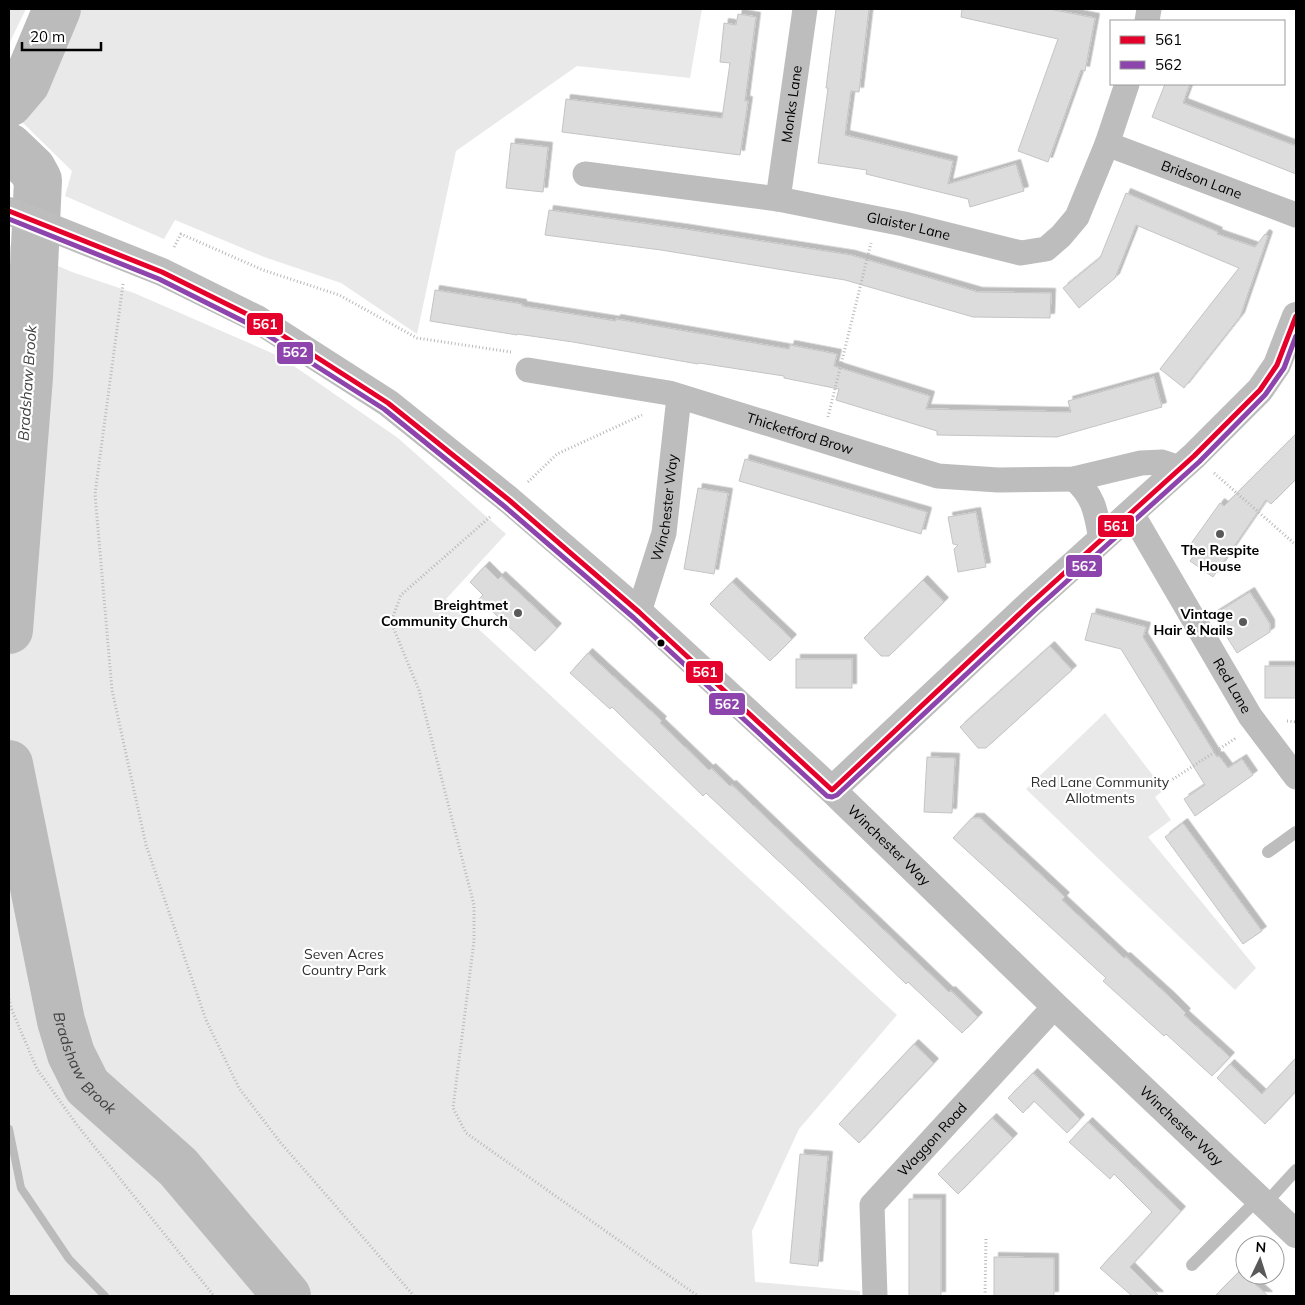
<svg xmlns="http://www.w3.org/2000/svg" width="1305" height="1305" font-family="Mulish,sans-serif">
  <style>
    .green { fill: #e9e9e9 }
    .lines { fill: none; stroke-linecap: round; stroke-linejoin: round }
    .stream { stroke: #bbb; stroke-width: 8 }
    .river { stroke: #bbb; stroke-width: 48 }
    .building { fill: #dcdcdc; stroke: #c4c4c4; filter: url(#shadow) }
    .path { stroke: #b8b8b8; stroke-width: 3; stroke-dasharray: 1 2.5; stroke-linecap: butt }
    .service { stroke: #bdbdbd; stroke-width: 12 }
    .minor { stroke: #bdbdbd; stroke-width: 25 }
    .tertiary { stroke: #bdbdbd; stroke-width: 28 }
    .bus-1-casing { stroke: #fff; stroke-width: 9 }
    .bus-2-casing { stroke: #fff; stroke-width: 9 }
    .bus-1 { stroke: #e4002b; stroke-width: 5 }
    .bus-2 { stroke: #8e44ad; stroke-width: 5 }
    .poi-dot { fill: #595959; stroke: #fff; stroke-width: 2 }
    .bus-dot { fill: #000; stroke: #fff; stroke-width: 2 }
    .labels { text-anchor: middle; dominant-baseline: central; stroke-width: 4.5; stroke-linejoin: round; paint-order: stroke }
    .street-label { font-size: 14px; fill: #000; stroke: #fff }
    .poi-label { font-size: 14px; font-weight: bold; fill: #000; stroke: #fff; text-anchor: end }
    .park-label { font-size: 14px; fill: #2e2e2e; stroke: #fff }
    .water-label { font-size: 15px; font-style: italic; fill: #3f3f3f; stroke: #fff }
    .line-badge { stroke: #fff; stroke-width: 2 }
    .badge-label { font-size: 14px; text-anchor: middle; font-weight: bold; fill: #fff }
  </style>
  <defs>
    <filter id="shadow"><feDropShadow dx="4.5" dy="-4.5" stdDeviation="0" flood-color="#0004"/></filter>
  </defs>
  <rect width="100%" height="100%" fill="#fff"/>
  <g class="green">
    <polygon points="9,9 26,9 9,44"/>
    <polygon points="77,9 702,9 690,78 577,66 456,151 417,334 341,283 264,257 175,220 164,239 65,196 72,171 22,122"/>
    <polygon points="9,245 72,272 134,293 281,357 398,438 506,534 446,599 897,1015 799,1129 752,1231 755,1282 860,1291 860,1296 9,1296"/>
    <polygon points="1105,713 1164,790 1155,797 1171,820 1148,837 1256,968 1235,990 1026,789"/>
  </g>
  <g class="lines">
    <polyline class="stream" points="9,1129 21,1188 69,1259 105,1296"/>
    <g class="river">
      <polyline points="9,103 26,83 57,9"/>
      <polyline points="9,147 32,169 38,180 29,377 9,630"/>
      <path id="s1" d="M 9,764 L 61,1021 L 71,1054 L 87,1086 L 178,1167 L 287,1296"/>
    </g>
  </g>
  <g class="building">
    <polygon points="836,9 869,9 859,92 851,91 845,135 953,161 948,184 1016,164 1024,191 970,207 968,199 866,174 867,170 818,163 828,88 826,88"/>
    <polygon points="962,9 1049,9 1095,18 1085,71 1081,70 1048,162 1018,151 1058,39 961,17"/>
    <polygon points="738,14 756,17 745,101 748,101 740,155 562,132 566,99 722,118 730,63 720,62 724,23 736,25"/>
    <polygon points="1165,84 1190,84 1183,103 1296,146 1296,174 1152,117"/>
    <polygon points="511,143 548,147 543,192 506,188"/>
    <polygon points="1126,193 1218,232 1217,234 1255,247 1265,234 1268,236 1240,317 1184,388 1160,369 1239,268 1136,225 1115,278 1079,308 1063,288 1100,258"/>
    <polygon points="549,210 685,229 851,255 978,292 1051,293 1050,318 973,317 845,280 661,250 545,235"/>
    <polygon points="435,290 522,304 522,306 616,321 616,319 789,349 790,345 837,354 834,366 930,396 926,409 1071,412 1068,401 1154,377 1162,407 1057,437 937,435 937,431 836,400 839,389 784,378 784,376 699,363 698,364 573,342 517,334 517,335 430,321"/>
    <polygon points="1296,434 1296,479 1271,504 1266,500 1213,577 1190,561 1198,550 1190,545 1220,503 1224,506"/>
    <polygon points="745,459 927,512 921,534 739,481"/>
    <polygon points="698,488 728,493 714,574 684,569"/>
    <polygon points="976,512 986,567 958,572 954,549 958,545 953,544 948,517"/>
    <polygon points="485,566 498,579 501,576 557,628 535,651 479,599 483,595 470,582"/>
    <polygon points="923,580 944,602 889,656 881,656 864,638"/>
    <polygon points="732,582 792,639 770,661 710,604"/>
    <polygon points="1250,592 1270,624 1270,632 1237,653 1213,615"/>
    <polygon points="1092,613 1146,627 1143,637 1217,757 1219,756 1228,768 1242,759 1253,775 1195,816 1184,799 1205,785 1121,649 1085,640"/>
    <polygon points="1050,646 1072,670 986,748 978,748 960,727"/>
    <polygon points="588,653 662,721 660,723 709,770 711,768 730,786 732,785 949,992 951,991 978,1017 962,1033 908,982 906,984 802,883 706,793 703,796 612,707 610,709 570,673"/>
    <rect x="796" y="659" width="56" height="29"/>
    <rect x="1265" y="666" width="31" height="32"/>
    <polygon points="927,757 955,758 952,813 924,812"/>
    <polygon points="972,818 980,818 1065,897 1062,900 1124,958 1126,957 1171,998 1186,1013 1184,1015 1230,1057 1212,1076 1166,1034 1164,1036 1103,981 1106,978 953,838"/>
    <polygon points="1183,823 1262,931 1243,944 1165,837"/>
    <polygon points="914,1044 934,1063 859,1143 839,1124"/>
    <polygon points="1296,1058 1296,1091 1265,1124 1217,1078 1230,1064 1262,1094"/>
    <polygon points="1033,1073 1080,1119 1067,1133 1034,1101 1023,1113 1008,1098"/>
    <polygon points="992,1118 1013,1138 958,1194 938,1174"/>
    <polygon points="1088,1122 1181,1211 1130,1267 1159,1296 1132,1296 1100,1268 1152,1212 1114,1174 1110,1179 1069,1142"/>
    <polygon points="800,1154 828,1156 818,1266 790,1263"/>
    <rect x="909" y="1199" width="32" height="97"/>
    <polygon points="994,1257 1054,1258 1054,1296 994,1296"/>
    <polygon points="1241,1270 1245,1275 1268,1296 1215,1296"/>
  </g>
  <g class="lines">
    <g class="path">
      <polyline points="174,247 181,234 263,270 339,295 417,338 511,352"/>
      <polyline points="123,284 95,494 112,690 146,845 206,1020 239,1088 280,1142 414,1296"/>
      <polyline points="828,417 871,243"/>
      <polyline points="1214,473 1296,545"/>
      <polyline points="528,482 557,454 642,415"/>
      <polyline points="490,517 401,595 391,622 419,690 474,905 474,941 453,1108 466,1133 698,1296"/>
      <polyline points="1287,721 1296,722"/>
      <polyline points="1161,787 1236,738"/>
      <polyline points="9,999 11,1008 37,1069 77,1125 214,1296"/>
      <polyline points="985,1296 986,1237"/>
    </g>
    <g class="service">
      <polyline points="1268,852 1296,832"/>
      <polyline points="1265,1204 1296,1170"/>
      <polyline points="1192,1265 1259,1198"/>
    </g>
    <g class="minor">
      <polyline points="1147,21 1149,9"/>
      <path id="s2" d="M 1107,144 L 1296,215"/>
      <path id="s3" d="M 585,174 L 778,199 L 904,224 L 1021,253 L 1046,249 L 1061,236 L 1077,217 L 1107,144 L 1127,84"/>
      <path id="s4" d="M 778,199 L 805,9"/>
      <path id="s5" d="M 528,370 L 669,393 L 938,476 L 998,480 L 1074,479 L 1141,463 L 1162,462 L 1180,468"/>
      <path d="M 1074,479 C 1095,497 1096,514 1101,539"/>
      <path id="s6" d="M 1131,512 L 1250,716 L 1296,777"/>
      <path id="s7" d="M 639,612 L 664,533 L 679,397"/>
      <path id="s8" d="M 875,1296 L 872,1205 L 1055,1006"/>
    </g>
    <g class="tertiary">
      <path id="s9" d="M 9,211 L 162,272 L 257,319 L 388,403 L 509,500 L 639,612 L 832,790 L 1055,1006 L 1296,1234"/>
      <polyline points="832,790 1030,604 1194,456 1260,390 1277,365 1296,316"/>
    </g>
    <g class="bus-1-casing">
      <polyline id="bus-1" points="9,211 162,272 257,319 388,403 509,500 639,612 832,790 1030,604 1194,456 1260,390 1277,365 1296,316"/>
    </g>
    <g class="bus-2-casing">
      <polyline id="bus-2" points="9,219 159,279 253,326 384,409 504,506 634,618 827,796 832,797 837,795 1035,610 1199,462 1265,395 1284,368 1296,336"/>
    </g>
    <use href="#bus-1" class="bus-1"/>
    <use href="#bus-2" class="bus-2"/>
  </g>
  <g class="poi-dot">
    <circle cx="1220" cy="534" r="5"/>
    <circle cx="518" cy="613" r="5"/>
    <circle cx="1243" cy="622" r="5"/>
  </g>
  <circle class="bus-dot" cx="661" cy="643" r="4.5"/>
  <g class="labels">
    <g class="street-label">
      <text stroke="none"><textPath href="#s4" startOffset="96">Monks Lane</textPath></text>
      <text stroke="none"><textPath href="#s2" startOffset="101">Bridson Lane</textPath></text>
      <text stroke="none"><textPath href="#s3" startOffset="328">Glaister Lane</textPath></text>
      <text stroke="none"><textPath href="#s5" startOffset="280">Thicketford Brow</textPath></text>
      <text stroke="none"><textPath href="#s7" startOffset="108">Winchester Way</textPath></text>
      <text stroke="none"><textPath href="#s6" startOffset="201">Red Lane</textPath></text>
      <text stroke="none"><textPath href="#s9" startOffset="1095">Winchester Way</textPath></text>
      <text stroke="none"><textPath href="#s9" startOffset="1500">Winchester Way</textPath></text>
      <text stroke="none"><textPath href="#s8" startOffset="180">Waggon Road</textPath></text>
    </g>
    <g class="poi-label">
      <text x="1220" y="550" text-anchor="middle">The Respite<tspan x="1220" dy="16">House</tspan></text>
      <text x="508" y="605">Breightmet<tspan x="508" dy="16">Community Church</tspan></text>
      <text x="1233" y="614">Vintage<tspan x="1233" dy="16">Hair &amp; Nails</tspan></text>
    </g>
    <g class="park-label">
      <text x="1100" y="782">Red Lane Community<tspan x="1100" dy="16">Allotments</tspan></text>
      <text x="344" y="954">Seven Acres<tspan x="344" dy="16">Country Park</tspan></text>
    </g>
    <g class="water-label">
      <text transform="translate(27 383) rotate(-86)">Bradshaw Brook</text>
      <text stroke="none"><textPath href="#s1" startOffset="311">Bradshaw Brook</textPath></text>
    </g>
  </g>
  <g class="line-badge">
    <rect x="246" y="312" width="38" height="24" rx="5" fill="#e4002b"/>
    <rect x="276" y="341" width="38" height="24" rx="5" fill="#8e44ad"/>
    <rect x="1097" y="514" width="38" height="24" rx="5" fill="#e4002b"/>
    <rect x="1065" y="554" width="38" height="24" rx="5" fill="#8e44ad"/>
    <rect x="685" y="660" width="39" height="24" rx="5" fill="#e4002b"/>
    <rect x="708" y="692" width="38" height="24" rx="5" fill="#8e44ad"/>
  </g>
  <g class="badge-label">
    <text x="265" y="329">561</text>
    <text x="295" y="357">562</text>
    <text x="1116" y="531">561</text>
    <text x="1084" y="571">562</text>
    <text x="705" y="677">561</text>
    <text x="727" y="709">562</text>
  </g>
  <rect width="1305" height="1305" fill="none" stroke="#000000" stroke-width="20"/>
  <rect x="1110" y="20" width="175" height="65" fill="#ffffff" stroke="#999999"/>
  <rect x="1120" y="36" width="25" height="8" fill="#e4002b" stroke="#999999"/>
  <text x="1155" y="45" font-size="15" fill="#000000">561</text>
  <rect x="1120" y="61" width="25" height="8" fill="#8e44ad" stroke="#999999"/>
  <text x="1155" y="70" font-size="15" fill="#000000">562</text>
  <g transform="translate(1260 1260) rotate(4)"><circle r="24" fill="#ffffff" stroke="#999999"/>
  <path d="M0-4L9 19L0 12L-9 19Z" fill="#595959"/>
  <text y="-8" font-size="14" font-weight="bold" text-anchor="middle" fill="#000000">N</text>
  </g>
  <path d="M22 42v8h79v-8" fill="none" stroke="#000000" stroke-width="2.5"/>
  <text x="30" y="42" font-size="15" fill="#000000" stroke="#ffffff" stroke-width="4" paint-order="stroke">20 m</text>
</svg>
